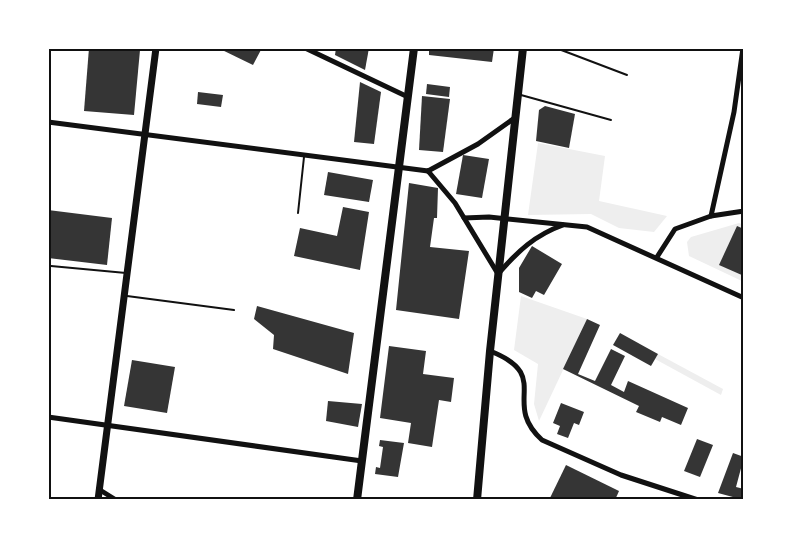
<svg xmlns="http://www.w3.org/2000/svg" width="792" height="548" font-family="'Asap Condensed',sans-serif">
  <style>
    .green { fill: #eee }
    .building { fill: #353535 }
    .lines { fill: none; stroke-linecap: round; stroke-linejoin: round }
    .service { stroke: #111; stroke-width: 2 }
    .minor { stroke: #111; stroke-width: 5 }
    .tertiary { stroke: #111; stroke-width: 7 }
    .secondary { stroke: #111; stroke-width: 8 }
    .neatline { fill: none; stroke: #111; stroke-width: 2 }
  </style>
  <rect width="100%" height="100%" fill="#fff"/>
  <g class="green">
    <polygon points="538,143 605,156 599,201 667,216 654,232 619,228 591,214 528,215"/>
    <polygon points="739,223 744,225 744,282 689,256 687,242 691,237"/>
    <polygon points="521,296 587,319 539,421 534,404 538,364 514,350"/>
    <polygon points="658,354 723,389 721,395 655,359"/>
  </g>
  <g class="building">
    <polygon points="89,48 140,50 134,115 84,111"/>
    <polygon points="218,48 262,48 253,65"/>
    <polygon points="336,48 369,48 365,70 335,55"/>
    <polygon points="429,48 494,48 492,62 429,55"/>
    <polygon points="360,82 381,92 374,144 354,142"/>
    <polygon points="427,84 450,87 449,97 426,94"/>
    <polygon points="198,92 223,95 221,107 197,104"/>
    <polygon points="422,96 450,99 443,152 419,150"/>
    <polygon points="545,106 575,114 569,148 536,141 539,110"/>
    <polygon points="463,155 489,159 482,198 456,194"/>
    <polygon points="328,172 373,180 369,202 324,195"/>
    <polygon points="409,183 438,188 437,218 434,218 430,247 469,251 459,319 396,310"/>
    <polygon points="343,207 369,212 360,270 294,256 300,228 337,236"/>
    <polygon points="48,210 112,218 107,265 48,258"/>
    <polygon points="737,226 744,229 744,276 719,265"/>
    <polygon points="532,246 562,264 544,295 536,291 532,298 519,292 519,268"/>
    <polygon points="257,306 354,333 348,374 273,349 274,335 254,319"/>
    <polygon points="587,319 600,325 578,374 595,381 611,349 625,356 611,385 624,392 628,381 688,408 681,425 662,417 660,422 636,412 639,406 563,369"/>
    <polygon points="620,333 658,354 651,366 613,345"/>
    <polygon points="389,346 426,351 423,374 454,378 451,402 439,400 432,447 408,443 411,423 380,418"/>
    <polygon points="132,360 175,367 167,413 124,406"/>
    <polygon points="328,401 362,404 358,427 326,421"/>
    <polygon points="561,403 584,412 579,425 574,423 568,438 557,434 560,426 553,423"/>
    <polygon points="697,439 713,445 700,477 684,471"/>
    <polygon points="380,440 404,443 398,477 375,474 376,467 380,468 383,447 379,446"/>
    <polygon points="733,453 744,457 736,487 744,489 744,500 718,493"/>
    <polygon points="566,465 619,491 615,500 549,500"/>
  </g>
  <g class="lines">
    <g class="service">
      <polyline points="556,48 627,75"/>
      <polyline points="521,95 611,120"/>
      <polyline points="298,213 304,157"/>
      <polyline points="51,266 126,273"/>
      <polyline points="127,296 234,310"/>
    </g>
    <g class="minor">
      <polyline points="305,48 408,97"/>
      <polyline points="48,122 428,171"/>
      <path d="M 428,171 L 455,203 L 498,274 C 518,251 535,235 563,225"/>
      <polyline points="428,171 478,144 516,117"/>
      <polyline points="711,216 734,112 743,48"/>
      <polyline points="464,218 489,217 587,227 744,298"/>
      <polyline points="657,257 675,229 711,216 744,211"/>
      <path d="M 490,351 C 554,376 500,402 542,440 L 621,475 L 698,500"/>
      <polyline points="48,417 362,461"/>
      <polyline points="100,490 116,500"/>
    </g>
    <polyline class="tertiary" points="98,500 156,48"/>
    <g class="secondary">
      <polyline points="357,500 414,48"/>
      <polyline points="477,500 490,351 523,48"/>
    </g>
  </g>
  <rect width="792" height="548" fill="none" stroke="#ffffff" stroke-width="99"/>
  <rect x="50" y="50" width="692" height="448" class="neatline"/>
</svg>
